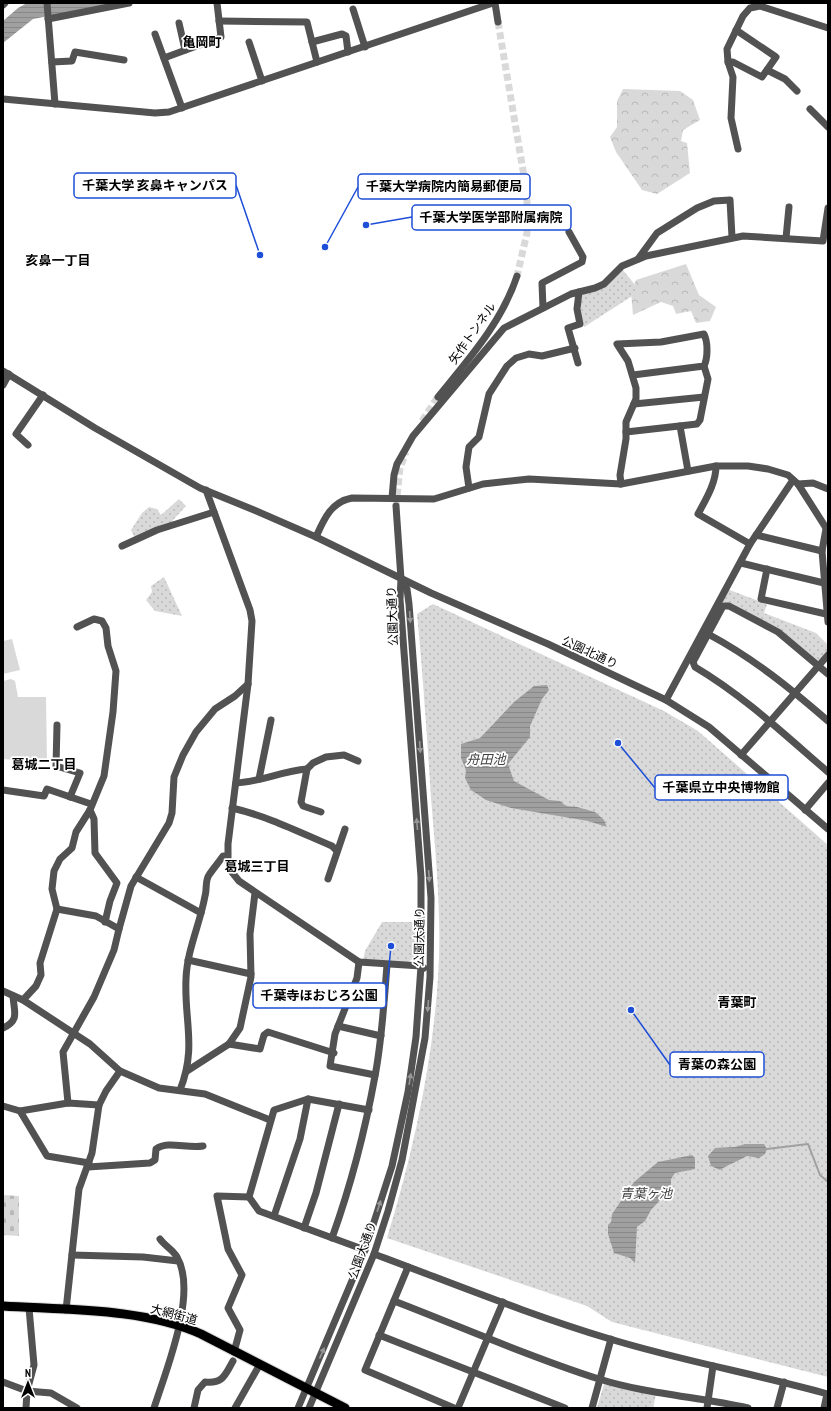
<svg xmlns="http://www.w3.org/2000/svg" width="831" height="1411" font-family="'PT Sans Narrow','Noto Sans JP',sans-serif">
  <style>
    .grass { fill: #d9d9d9 }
    .forest { fill: url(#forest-crowns) }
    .cemetery { fill: url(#cemetery-stones) }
    .park { fill: url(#park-dots) }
    .water { fill: url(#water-rules) }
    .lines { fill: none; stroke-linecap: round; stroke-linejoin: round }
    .stream { stroke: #a0a0a0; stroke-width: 2 }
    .minor-tunnel { stroke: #d9d9d9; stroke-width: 7; stroke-dasharray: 7 3.5; stroke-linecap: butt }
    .major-casing { stroke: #dbdbdb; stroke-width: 11 }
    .minor { stroke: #525252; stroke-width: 7 }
    .major { stroke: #000; stroke-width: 9 }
    .oneway { fill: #979797 }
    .labels { text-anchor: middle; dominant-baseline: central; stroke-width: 3.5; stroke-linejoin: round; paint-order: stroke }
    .street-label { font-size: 12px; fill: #000; stroke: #fff }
    .neighbourhood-label { font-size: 13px; font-weight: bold; fill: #000; stroke: #fff }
    .water-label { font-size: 13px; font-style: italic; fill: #414141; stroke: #fff }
    .leader { fill: none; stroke: #1d4ed8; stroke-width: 1.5 }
    .callout-dot { fill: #1d4ed8; stroke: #fff; stroke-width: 1.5 }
    .callout { fill: #fff; stroke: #1d4ed8; stroke-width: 1.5 }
    .callout-label { font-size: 13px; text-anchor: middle; font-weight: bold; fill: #000 }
  </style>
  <defs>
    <pattern id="forest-crowns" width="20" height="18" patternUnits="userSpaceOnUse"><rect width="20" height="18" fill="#d9d9d9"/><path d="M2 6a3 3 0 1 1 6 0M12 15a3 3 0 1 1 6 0" fill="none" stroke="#b8b8b8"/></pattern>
    <pattern id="cemetery-stones" width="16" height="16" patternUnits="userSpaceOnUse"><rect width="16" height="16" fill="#d9d9d9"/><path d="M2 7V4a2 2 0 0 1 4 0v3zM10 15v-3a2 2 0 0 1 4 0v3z" fill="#b8b8b8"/></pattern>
    <pattern id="park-dots" width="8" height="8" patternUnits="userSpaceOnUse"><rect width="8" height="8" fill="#d9d9d9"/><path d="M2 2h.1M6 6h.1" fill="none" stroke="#b8b8b8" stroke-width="1.8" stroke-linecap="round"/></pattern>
    <pattern id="water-rules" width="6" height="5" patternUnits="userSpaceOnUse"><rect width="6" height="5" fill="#a0a0a0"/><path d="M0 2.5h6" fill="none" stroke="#888"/></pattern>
  </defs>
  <rect width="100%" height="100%" fill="#fff"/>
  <g class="grass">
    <polygon points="12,639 20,670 3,674 3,641"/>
    <polygon points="11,679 15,681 18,697 46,697 47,763 3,759 3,681"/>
  </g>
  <g class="forest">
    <polygon points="623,89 680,91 693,100 700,120 683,130 681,141 687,143 690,173 657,194 642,190 616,152 610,137 617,127 617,101"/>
    <polygon points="686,264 699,295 716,307 710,321 696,323 691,311 676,314 673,306 661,302 633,315 631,292 636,280"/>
  </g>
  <polygon class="cemetery" points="3,1195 19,1196 19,1236 3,1235"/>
  <g class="park">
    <polygon points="622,269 640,291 584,327 580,304 583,293"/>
    <polygon points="179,499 186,506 173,520 172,525 135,538 131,530 142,513 149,507 157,509 161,515"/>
    <polygon points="164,577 182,616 155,611 146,600 152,592 151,586"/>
    <polygon points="727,589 767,604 764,613 816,633 828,645 828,651 817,662 757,618 721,601"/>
    <path d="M 433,604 L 664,711 L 698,731 L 828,845 L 828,1377 L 612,1322 L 587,1306 L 387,1238 C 413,1153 432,1067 438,978 C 442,918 436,858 431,798 C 427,737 423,675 417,614 Z"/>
    <polygon points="382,922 415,922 414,958 408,962 363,961 365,951"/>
    <polygon points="604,1384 656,1394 653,1408 597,1408"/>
  </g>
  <g class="water">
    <polygon points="27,3 117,3 33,19 3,43 3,21 18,8"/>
    <polygon points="547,685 549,690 542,699 530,726 530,737 508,764 514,781 549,800 560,801 566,806 577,807 595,812 604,820 607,827 588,821 511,808 486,800 471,790 465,778 466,770 461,758 461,744 480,738 514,702 534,686"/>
    <path d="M 745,1144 L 764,1144 L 767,1149 L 765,1154 L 759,1158 L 747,1156 C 738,1161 729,1164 720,1170 L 711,1166 L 708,1156 L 715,1148 L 735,1147 Z"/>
    <polygon points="692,1155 695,1158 695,1169 675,1173 671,1179 671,1188 651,1210 645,1221 637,1227 635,1263 630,1258 614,1253 608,1234 608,1225 611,1222 612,1214 634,1182 658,1162"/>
  </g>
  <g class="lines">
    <polyline class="stream" points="767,1149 808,1144 820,1175 828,1182"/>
    <g class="minor-tunnel">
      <polyline points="498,22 527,194 527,233 517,276"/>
      <polyline points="422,421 437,398"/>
      <polyline points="396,506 400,468 406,452"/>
    </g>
    <g class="major-casing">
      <path id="major" d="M 3,1306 C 66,1310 143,1308 201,1334 L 345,1408"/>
    </g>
    <g class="minor">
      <polyline points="47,3 55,104"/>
      <polyline points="495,3 498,22"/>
      <polyline points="3,5 5,3"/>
      <polyline points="353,9 365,47"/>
      <polyline points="48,19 129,3"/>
      <polyline points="219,21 307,22 317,62"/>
      <polyline points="179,23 185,50"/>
      <polyline points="155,34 182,108"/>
      <polyline points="249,42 262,81"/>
      <polyline points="312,42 342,34 346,36 348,52"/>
      <polyline points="164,58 221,37 217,3"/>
      <polyline points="52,62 72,61 75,52 124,60"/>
      <polyline points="728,62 733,62 762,77 776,57 736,30"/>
      <polyline points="767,70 785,79 797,91"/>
      <polyline points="3,99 155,113 169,112 493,3"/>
      <polyline points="810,109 828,127"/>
      <polyline points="738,149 731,118 733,77 728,62 727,49 743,16 750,8 760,6 828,28"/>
      <polyline points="786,238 789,207"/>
      <polyline points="638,259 657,233 697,208 714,201 730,200 732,237"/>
      <polyline points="543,308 542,283 582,262 583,257 569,232"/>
      <polyline points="578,363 568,328 580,324 577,309 579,292"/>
      <polyline points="3,371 95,428 200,488 254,510 316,537 431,593 548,644 666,700 709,727 828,829"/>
      <polyline points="3,385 9,374"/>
      <path d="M 438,397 C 468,360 502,322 517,276"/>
      <polyline points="634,404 704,397"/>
      <polyline points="680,426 688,471"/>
      <polyline points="626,432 697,424 700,420 708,379 704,366"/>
      <polyline points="28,445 16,434 43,395"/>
      <path d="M 716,466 C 716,483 706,499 698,514 L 750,544"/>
      <path d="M 621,484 L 620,475 L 626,439 L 626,422 L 636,399 L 636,388 L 628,361 L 617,344 L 661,342 L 704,334 C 708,342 708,358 704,366 L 633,375"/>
      <polyline points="798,484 813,483 828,489"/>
      <polyline points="469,488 466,467 469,447 479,437 489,394 507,366 516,358 529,354 542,356 575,348"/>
      <polyline points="206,490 250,610 252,621 248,684 228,844 228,862 231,871 239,881 359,962 421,966 424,968"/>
      <polyline points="392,498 394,475 397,464 413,436 504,328 571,294 595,288 604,284 622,266 646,256 743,236 823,241 828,208"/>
      <polyline points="826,529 822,551 828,622"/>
      <polyline points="756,535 822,551"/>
      <path d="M 316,537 C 324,519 331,502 352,498 L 434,499 L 483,484 L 529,479 L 621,484 L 716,466 L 748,466 L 768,469 L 788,475 L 798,484 L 828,531"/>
      <polyline points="122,546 157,530 214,512"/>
      <polyline points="741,563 824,583"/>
      <polyline points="767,569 761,599 826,614"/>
      <path d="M 708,634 C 753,658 790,688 828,721"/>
      <path d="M 828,674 L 778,632 L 729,606 L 723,606 L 693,662 L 695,667 C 744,696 785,735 828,772"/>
      <polyline points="666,700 750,544 793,480"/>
      <polyline points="57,725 56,766 80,773 70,797"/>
      <polyline points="741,755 828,655"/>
      <polyline points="259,779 271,720"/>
      <path d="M 236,783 C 260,782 282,771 307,769"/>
      <polyline points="3,790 44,796 47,789 91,804"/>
      <path d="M 232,808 C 267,816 299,832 332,846 L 337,851"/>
      <polyline points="90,810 94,819 95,853 117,883 110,901 105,922"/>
      <polyline points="805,810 828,783"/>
      <polyline points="321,812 303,806 301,802 307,769 313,763 326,757 344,755 358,761"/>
      <polyline points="136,877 201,913"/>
      <polyline points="328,879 345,829"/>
      <polyline points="57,909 96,916 119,929 131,886 169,823 172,813 174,777 183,755 196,732 215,709 235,696 248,684"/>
      <polyline points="188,960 251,974"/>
      <polyline points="359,962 357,978 335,1034 330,1066 375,1075"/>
      <polyline points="3,991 23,1000 90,1044 120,1071 159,1088 205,1094 270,1120"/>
      <polyline points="23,1000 36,986 41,975 40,963 57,909 52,889 54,871 60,859 72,848 76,832 90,810 104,776 113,712 116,671 108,646 106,628 102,621 94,619 77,627"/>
      <polyline points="338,1026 381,1036"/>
      <path d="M 3,1028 C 20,1020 14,1012 13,996"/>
      <polyline points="229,1044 260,1049 264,1035 268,1032 334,1053"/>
      <polyline points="187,1071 229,1044 240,1028 251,977 250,934 255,893"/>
      <path d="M 180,1090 C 197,1047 184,1021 186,979 C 187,950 200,924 205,896 C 207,890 205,880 209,875 C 213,869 219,862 223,856 L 227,856"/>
      <polyline points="68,1103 63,1052 94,997 114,950 119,929"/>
      <polyline points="3,1106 20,1111 47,1156 89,1163"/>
      <polyline points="20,1111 68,1103 99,1105"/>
      <path d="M 88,1167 L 150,1163 L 155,1160 L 156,1149 C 168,1140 187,1149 203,1146"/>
      <polyline points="274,1216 300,1139 308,1099"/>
      <polyline points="304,1228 316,1193 339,1104"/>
      <path d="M 332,1238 C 351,1185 365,1131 375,1076 C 382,1040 384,1002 387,965"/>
      <polyline points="365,1250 259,1211 249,1197 274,1110 308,1099 369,1110"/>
      <path d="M 374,1254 C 452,1283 530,1315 610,1339 C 682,1361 756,1374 828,1394"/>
      <polyline points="72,1255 143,1257 178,1261"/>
      <polyline points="408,1267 365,1370 454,1408"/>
      <path d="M 394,1301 C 462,1327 529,1357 599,1379 C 647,1394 699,1397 748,1408"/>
      <polyline points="66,1310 79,1189 92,1153 99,1105 106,1091 120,1071"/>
      <polyline points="379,1335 565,1408"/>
      <polyline points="234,1352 240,1330 228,1308 242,1275 228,1249 217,1196 249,1197"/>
      <polyline points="3,1382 27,1391 51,1393 77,1408"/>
      <polyline points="26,1408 27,1391 34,1365 29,1308"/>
      <path d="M 154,1408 C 166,1370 198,1293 177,1257 C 173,1250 165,1246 160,1239"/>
      <path d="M 194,1408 L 198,1390 L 205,1382 C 223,1384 225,1375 233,1361"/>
      <polyline points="235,1408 260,1364"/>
      <polyline points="298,1408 365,1250 392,1166 408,1092 416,1037 421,966 421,877 400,599 401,579 396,506"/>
      <polyline points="309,1408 374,1254 388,1211 402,1160 425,1038 430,977 431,898 409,604 407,589 402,580"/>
      <polyline points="458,1408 503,1302"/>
      <polyline points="592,1408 611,1339"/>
      <polyline points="707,1408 713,1366"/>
      <polyline points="777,1408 784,1382"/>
      <polyline points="824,1408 827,1394"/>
    </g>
    <use href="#major" class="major"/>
  </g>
  <defs><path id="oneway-solid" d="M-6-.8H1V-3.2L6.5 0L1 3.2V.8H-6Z"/></defs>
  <g class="oneway">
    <use href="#oneway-solid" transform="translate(410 617) rotate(86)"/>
    <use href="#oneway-solid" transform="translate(420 747) rotate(86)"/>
    <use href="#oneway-solid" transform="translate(417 824) rotate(-95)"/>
    <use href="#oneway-solid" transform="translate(429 876) rotate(86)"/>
    <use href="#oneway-solid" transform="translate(428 1006) rotate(95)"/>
    <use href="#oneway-solid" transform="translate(410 1079) rotate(-81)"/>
    <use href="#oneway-solid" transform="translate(379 1206) rotate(-72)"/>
    <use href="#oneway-solid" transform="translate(322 1353) rotate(-66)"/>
  </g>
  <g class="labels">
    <g class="street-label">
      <text transform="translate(472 333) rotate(-55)">矢作トンネル</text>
      <text transform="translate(392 616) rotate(-92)">公園大通り</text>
      <text transform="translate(590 652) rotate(25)">公園北通り</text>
      <text transform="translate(419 937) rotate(-89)">公園大通り</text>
      <text transform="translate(362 1250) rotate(-70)">公園大通り</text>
      <text transform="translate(174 1314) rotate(15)">大網街道</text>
    </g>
    <g class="neighbourhood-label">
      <text x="202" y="42">亀岡町</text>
      <text x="58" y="260">亥鼻一丁目</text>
      <text x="44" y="764">葛城二丁目</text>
      <text x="257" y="866">葛城三丁目</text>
      <text x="737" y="1002">青葉町</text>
    </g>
    <g class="water-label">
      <text x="486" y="759">舟田池</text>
      <text x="646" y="1193">青葉ヶ池</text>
    </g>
  </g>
  <path class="leader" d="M260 255L236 185M325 247L358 187M366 225L412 217M618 743L655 788M391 946L386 996M631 1010L670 1065"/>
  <g class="callout-dot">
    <circle cx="260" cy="255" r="4"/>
    <circle cx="325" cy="247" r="4"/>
    <circle cx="366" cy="225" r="4"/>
    <circle cx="618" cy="743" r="4"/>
    <circle cx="391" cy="946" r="4"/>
    <circle cx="631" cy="1010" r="4"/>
  </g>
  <g class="callout">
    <rect x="74" y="173" width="162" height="25" rx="4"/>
    <rect x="358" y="174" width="172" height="25" rx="4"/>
    <rect x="412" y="205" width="159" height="25" rx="4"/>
    <rect x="655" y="775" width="133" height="25" rx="4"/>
    <rect x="253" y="983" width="133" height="25" rx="4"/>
    <rect x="670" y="1052" width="94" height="25" rx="4"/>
  </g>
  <g class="callout-label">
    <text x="155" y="190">千葉大学 亥鼻キャンパス</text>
    <text x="444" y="191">千葉大学病院内簡易郵便局</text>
    <text x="491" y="222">千葉大学医学部附属病院</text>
    <text x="721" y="792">千葉県立中央博物館</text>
    <text x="319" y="1000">千葉寺ほおじろ公園</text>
    <text x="717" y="1069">青葉の森公園</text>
  </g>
  <rect width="831" height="1411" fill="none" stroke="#000000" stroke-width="8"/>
  <g transform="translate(28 1383)" stroke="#ffffff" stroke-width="3" paint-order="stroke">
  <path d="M0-3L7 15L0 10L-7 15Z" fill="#000000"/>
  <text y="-6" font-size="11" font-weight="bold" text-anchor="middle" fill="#000000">N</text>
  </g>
</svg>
